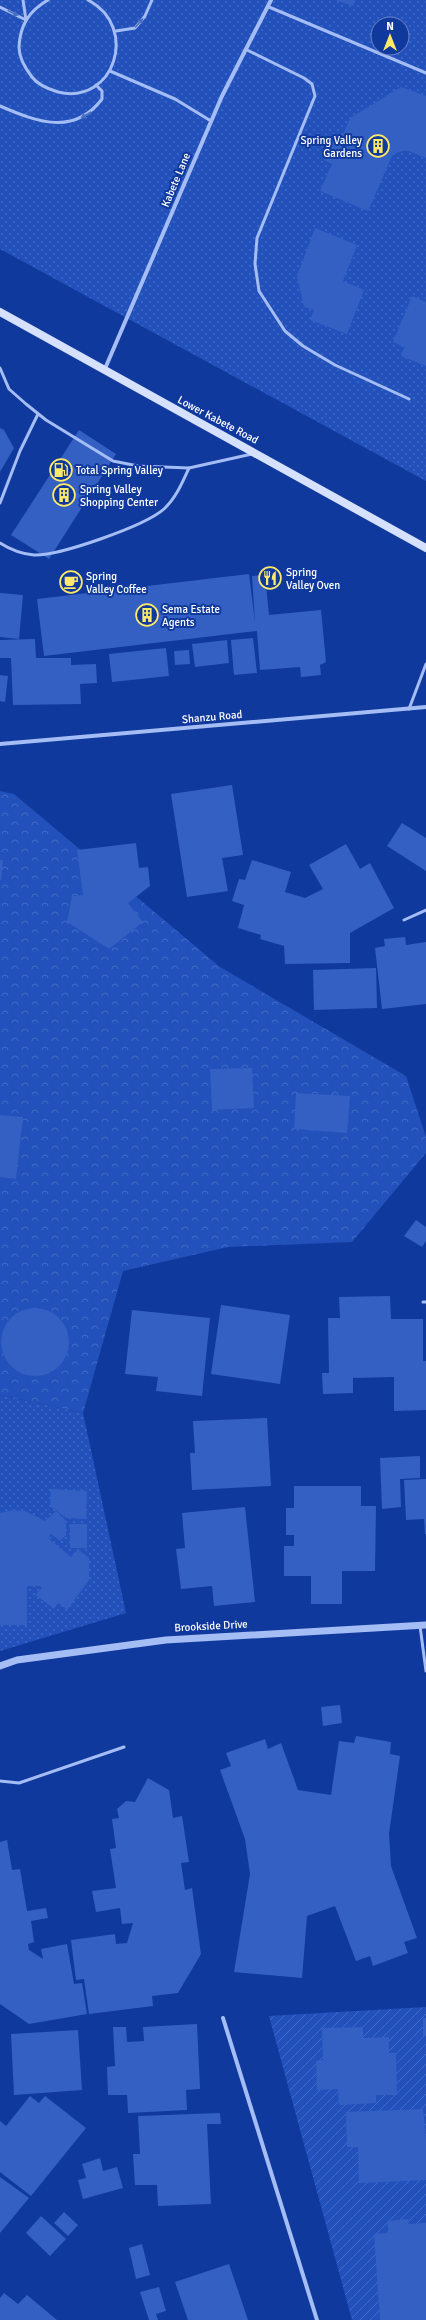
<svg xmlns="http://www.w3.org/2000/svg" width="426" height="2320" font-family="Signika,sans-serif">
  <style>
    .grass { fill: url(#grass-dots); fill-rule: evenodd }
    .forest { fill: url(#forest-crowns) }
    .garden { fill: url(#garden-furrows) }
    .building { fill: #345fc3 }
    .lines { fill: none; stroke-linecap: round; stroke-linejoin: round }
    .service { stroke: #a5bdf5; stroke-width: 3 }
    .minor { stroke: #a5bdf5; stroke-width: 4 }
    .tertiary { stroke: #a5bdf5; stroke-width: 7 }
    .secondary { stroke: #d5e1fe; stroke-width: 8 }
    .oneway { fill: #4c6ec0 }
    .labels { text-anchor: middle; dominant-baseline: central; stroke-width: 4; stroke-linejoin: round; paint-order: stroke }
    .poi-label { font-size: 11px; fill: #fff; stroke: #10399d; text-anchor: start }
    .street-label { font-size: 11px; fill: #fff; stroke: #10399d }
  </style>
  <defs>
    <pattern id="grass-dots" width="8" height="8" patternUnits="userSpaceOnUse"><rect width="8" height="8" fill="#2251bb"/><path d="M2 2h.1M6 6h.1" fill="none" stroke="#436bc5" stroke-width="1.8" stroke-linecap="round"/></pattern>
    <pattern id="forest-crowns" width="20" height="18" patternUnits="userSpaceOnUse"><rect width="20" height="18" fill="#2251bb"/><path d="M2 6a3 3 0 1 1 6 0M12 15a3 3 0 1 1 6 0" fill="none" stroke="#436bc5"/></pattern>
    <pattern id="garden-furrows" width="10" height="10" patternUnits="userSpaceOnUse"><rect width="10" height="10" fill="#2251bb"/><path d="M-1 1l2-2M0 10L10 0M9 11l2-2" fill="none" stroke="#436bc5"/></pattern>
  </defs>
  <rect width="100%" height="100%" fill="#10399d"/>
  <g class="grass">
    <path d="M 0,0 L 426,0 L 426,481 L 0,249 ZM 378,24 L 402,24 L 402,48 L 378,48 Z"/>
    <polygon points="0,1395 83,1413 126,1613 0,1651"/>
  </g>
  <polygon class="forest" points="0,791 14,794 220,967 406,1076 426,1137 426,1153 352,1242 228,1247 123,1271 83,1413 0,1395"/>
  <polygon class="garden" points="426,2007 426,2320 352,2320 269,2016"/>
  <g class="building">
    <polygon points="335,0 355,0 353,6"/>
    <polygon points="401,87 426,96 426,158 406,150 393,154 368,211 320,191 332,164 324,160 333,138 340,141 350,118"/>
    <polygon points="315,228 357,245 343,281 364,290 347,334 310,320 314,310 304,307 297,276"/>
    <polygon points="412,296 426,302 426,366 401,356 404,347 393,342"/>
    <polygon points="0,428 4,430 14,448 0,472"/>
    <polygon points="79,430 116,454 49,559 11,535"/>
    <polygon points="249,574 255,622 252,576 265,575 269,615 321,610 326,662 320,665 321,675 301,677 300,667 260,670 257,631 44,656 37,599"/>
    <polygon points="0,593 23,595 19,639 0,637"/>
    <polygon points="253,638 257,673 234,675 231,640"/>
    <polygon points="35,639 36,658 71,658 71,665 96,664 97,683 80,684 81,704 13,705 11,658 0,658 0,640"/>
    <polygon points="227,640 229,663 195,667 192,644"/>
    <polygon points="166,648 169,676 112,682 109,654"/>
    <polygon points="189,650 190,664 175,665 174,651"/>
    <polygon points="0,675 8,676 5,702 0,701"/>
    <polygon points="232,785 243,855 222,858 228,891 187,897 171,794"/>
    <polygon points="402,823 426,838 426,871 387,846"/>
    <polygon points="136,843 139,868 148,867 150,886 128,903 143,922 109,949 67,922 72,896 83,895 77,850"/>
    <polygon points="346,844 360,869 370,863 394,908 350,933 350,963 285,964 284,946 260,939 261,935 238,928 244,905 232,901 239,879 245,880 252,860 291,872 285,892 305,898 323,889 309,865"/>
    <polygon points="0,860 3,860 1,880 0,880"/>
    <polygon points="405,937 406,945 426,942 426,1004 382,1009 375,948 385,946 384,939"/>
    <polygon points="376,968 377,1008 314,1010 313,970"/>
    <polygon points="252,1068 254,1108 212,1110 210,1069"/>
    <polygon points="296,1093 350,1096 347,1133 294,1129"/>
    <polygon points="0,1115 23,1117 16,1179 0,1177"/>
    <polygon points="416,1220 426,1227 426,1241 422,1247 404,1236"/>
    <polygon points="390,1296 391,1319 423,1319 423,1361 426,1361 426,1410 394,1411 394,1377 353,1378 353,1393 323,1394 322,1373 329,1373 328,1318 340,1318 339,1297"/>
    <polygon points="221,1305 290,1315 280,1384 211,1374"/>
    <circle cx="35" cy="1342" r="34"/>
    <polygon points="132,1310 210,1318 202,1396 156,1391 158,1377 125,1374"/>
    <polygon points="267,1418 271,1486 192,1490 190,1453 195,1453 193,1421"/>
    <polygon points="420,1456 420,1478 400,1479 401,1507 382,1509 380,1458"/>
    <polygon points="426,1479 426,1534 425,1534 424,1519 406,1520 404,1480"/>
    <polygon points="294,1486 361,1486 361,1506 376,1506 375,1571 342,1571 342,1604 311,1604 311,1576 284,1576 284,1546 294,1546 294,1535 286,1535 286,1508 294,1508"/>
    <polygon points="51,1489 87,1491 86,1519 66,1518 50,1506"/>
    <polygon points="245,1507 255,1602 214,1606 212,1586 181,1589 176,1549 185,1548 182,1513"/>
    <polygon points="13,1510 25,1511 45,1521 56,1511 66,1521 66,1535 60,1541 51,1534 48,1538 71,1557 78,1549 89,1558 89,1580 67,1610 58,1603 54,1609 36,1595 43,1586 27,1586 27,1625 0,1625 0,1513"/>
    <rect x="70" y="1524" width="17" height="24"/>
    <polygon points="340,1705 342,1723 323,1726 321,1707"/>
    <polygon points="356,1736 391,1742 390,1754 400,1756 389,1834 391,1866 417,1938 404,1942 408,1953 373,1966 370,1956 356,1961 335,1906 307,1916 302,1978 234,1972 250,1874 245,1839 220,1770 231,1766 226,1753 265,1739 268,1749 281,1743 298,1790 331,1795 339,1741 354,1743"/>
    <polygon points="148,1778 169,1790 173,1818 182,1816 189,1862 181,1863 185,1890 192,1888 201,1954 178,1993 152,1996 153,2006 89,2014 84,1979 76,1980 71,1940 115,1934 116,1944 127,1943 133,1923 122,1924 120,1908 96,1912 92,1891 116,1888 110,1849 116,1848 112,1819 119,1818 117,1809 126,1801 135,1802"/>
    <polygon points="7,1840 12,1870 20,1869 27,1911 46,1908 48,1918 31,1921 34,1942 28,1944 29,1950 43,1959 41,1949 67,1944 74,1984 82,1983 87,2014 29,2024 0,2004 0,1842"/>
    <rect x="423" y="2018" width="3" height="18"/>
    <polygon points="197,2024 200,2089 186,2090 187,2110 128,2113 127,2095 108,2095 107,2067 115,2066 113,2027 126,2027 127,2042 144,2041 143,2027"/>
    <polygon points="363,2027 363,2038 389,2037 389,2053 396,2053 397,2095 376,2095 376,2103 339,2105 338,2089 317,2090 316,2061 323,2060 322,2028"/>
    <polygon points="78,2030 82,2090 14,2095 11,2034"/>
    <polygon points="30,2096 39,2103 45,2096 86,2128 31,2196 0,2172 0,2121 6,2126"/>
    <polygon points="423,2109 426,2137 426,2180 359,2183 358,2147 347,2147 346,2112"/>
    <polygon points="220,2113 221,2124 207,2124 211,2204 158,2206 157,2185 135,2185 133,2154 140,2154 138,2116"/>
    <polygon points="100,2158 103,2171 117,2167 123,2188 83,2199 78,2180 86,2178 82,2164"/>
    <polygon points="0,2177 29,2198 0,2233"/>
    <polygon points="64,2212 78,2225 68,2236 54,2223"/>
    <polygon points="41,2216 66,2239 50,2256 26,2233"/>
    <polygon points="408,2219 409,2224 426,2223 426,2320 380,2320 374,2234 389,2233 387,2221"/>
    <polygon points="142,2244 150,2275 136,2279 129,2248"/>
    <polygon points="229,2264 248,2320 188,2320 175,2282"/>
    <polygon points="159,2287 166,2311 156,2314 158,2320 149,2320 140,2292"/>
    <polygon points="4,2293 18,2304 27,2295 57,2320 0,2320 0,2298"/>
  </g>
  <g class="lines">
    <g class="service">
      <polyline points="23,0 26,20"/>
      <path d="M 48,0 C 29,11 20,25 19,47 C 19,58 25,68 32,77 C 38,85 48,89 58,92 C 114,106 140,27 88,0"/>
      <polyline points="0,7 26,20"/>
      <polyline points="269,7 426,73"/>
      <polyline points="116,31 135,28 145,16 152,0"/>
      <polyline points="247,50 304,78 312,84 315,96 257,238 255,264 259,291 285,331 303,346 335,365 409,399"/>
      <polyline points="110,71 175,99 211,121"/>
      <path d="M 0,106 C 37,122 74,136 102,99 L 102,91 L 96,85"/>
      <polyline points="0,368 9,389 26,404 46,420 113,461 138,466 189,468 252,454"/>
      <polyline points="0,503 20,451 38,414"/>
      <path d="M 0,543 C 11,550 21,554 34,555 C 59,556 145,526 164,509 C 176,498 182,483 189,468"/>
      <polyline points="409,709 426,664"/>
      <polyline points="404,920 426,910"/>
      <polyline points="423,1302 426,1302"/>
      <polyline points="420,1626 426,1671"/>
      <polyline points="0,1781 19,1783 124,1747"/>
    </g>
    <g class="minor">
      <polyline points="104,371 222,96 271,0"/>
      <polyline points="0,744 426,707"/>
      <polyline points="223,2018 317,2320"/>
    </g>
    <polyline class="tertiary" points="0,1666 17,1660 166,1640 426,1625"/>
    <polyline class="secondary" points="0,312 426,548"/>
  </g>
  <defs><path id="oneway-solid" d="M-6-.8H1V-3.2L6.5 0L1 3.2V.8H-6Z"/></defs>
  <g class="oneway">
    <use href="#oneway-solid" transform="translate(13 13) rotate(26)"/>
    <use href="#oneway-solid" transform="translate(139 23) rotate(-49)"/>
    <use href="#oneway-solid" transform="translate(86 115) rotate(149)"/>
  </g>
  <defs>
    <g id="building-ring" transform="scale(1.15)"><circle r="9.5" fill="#10399d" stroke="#ffe969" stroke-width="1.5"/><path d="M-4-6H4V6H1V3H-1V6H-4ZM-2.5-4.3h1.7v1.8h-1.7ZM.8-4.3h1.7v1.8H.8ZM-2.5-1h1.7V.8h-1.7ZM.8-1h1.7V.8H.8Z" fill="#ffe969"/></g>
    <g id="fuel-ring" transform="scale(1.15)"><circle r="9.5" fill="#10399d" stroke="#ffe969" stroke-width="1.5"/><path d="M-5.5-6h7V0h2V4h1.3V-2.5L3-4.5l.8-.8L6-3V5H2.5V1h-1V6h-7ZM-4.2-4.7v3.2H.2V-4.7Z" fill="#ffe969"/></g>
    <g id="restaurant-ring" transform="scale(1.15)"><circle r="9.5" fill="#10399d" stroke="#ffe969" stroke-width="1.5"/><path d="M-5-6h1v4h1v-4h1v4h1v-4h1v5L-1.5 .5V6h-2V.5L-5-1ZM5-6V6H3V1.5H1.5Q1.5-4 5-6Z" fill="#ffe969"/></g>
    <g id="cafe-ring" transform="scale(1.15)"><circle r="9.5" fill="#10399d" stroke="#ffe969" stroke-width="1.5"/><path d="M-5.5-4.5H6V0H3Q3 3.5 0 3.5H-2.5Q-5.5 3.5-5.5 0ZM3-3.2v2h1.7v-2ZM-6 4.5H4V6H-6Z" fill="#ffe969"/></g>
  </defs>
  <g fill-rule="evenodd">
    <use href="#building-ring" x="378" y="146"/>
    <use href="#fuel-ring" x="61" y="470"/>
    <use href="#building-ring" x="64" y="495"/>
    <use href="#restaurant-ring" x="270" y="578"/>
    <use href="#cafe-ring" x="71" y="582"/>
    <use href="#building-ring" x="147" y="615"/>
  </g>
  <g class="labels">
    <g class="poi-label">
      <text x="362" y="140" text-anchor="end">Spring Valley<tspan x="362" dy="13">Gardens</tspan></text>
      <text x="76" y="470">Total Spring Valley</text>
      <text x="80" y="489">Spring Valley<tspan x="80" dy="13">Shopping Center</tspan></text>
      <text x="286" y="572">Spring<tspan x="286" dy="13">Valley Oven</tspan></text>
      <text x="86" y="576">Spring<tspan x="86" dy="13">Valley Coffee</tspan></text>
      <text x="162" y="609">Sema Estate<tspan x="162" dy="13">Agents</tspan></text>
    </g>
    <g class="street-label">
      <text transform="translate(176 180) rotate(-67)">Kabete Lane</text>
      <text transform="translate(218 420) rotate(28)">Lower Kabete Road</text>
      <text transform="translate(212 717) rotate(-5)">Shanzu Road</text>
      <text transform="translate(211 1626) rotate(-3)">Brookside Drive</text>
    </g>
  </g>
  <g transform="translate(390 36)"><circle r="19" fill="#10399d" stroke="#7088c4"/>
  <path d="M0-3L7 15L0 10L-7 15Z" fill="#ffe969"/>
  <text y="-6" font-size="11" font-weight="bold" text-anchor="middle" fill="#ffffff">N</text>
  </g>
</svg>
